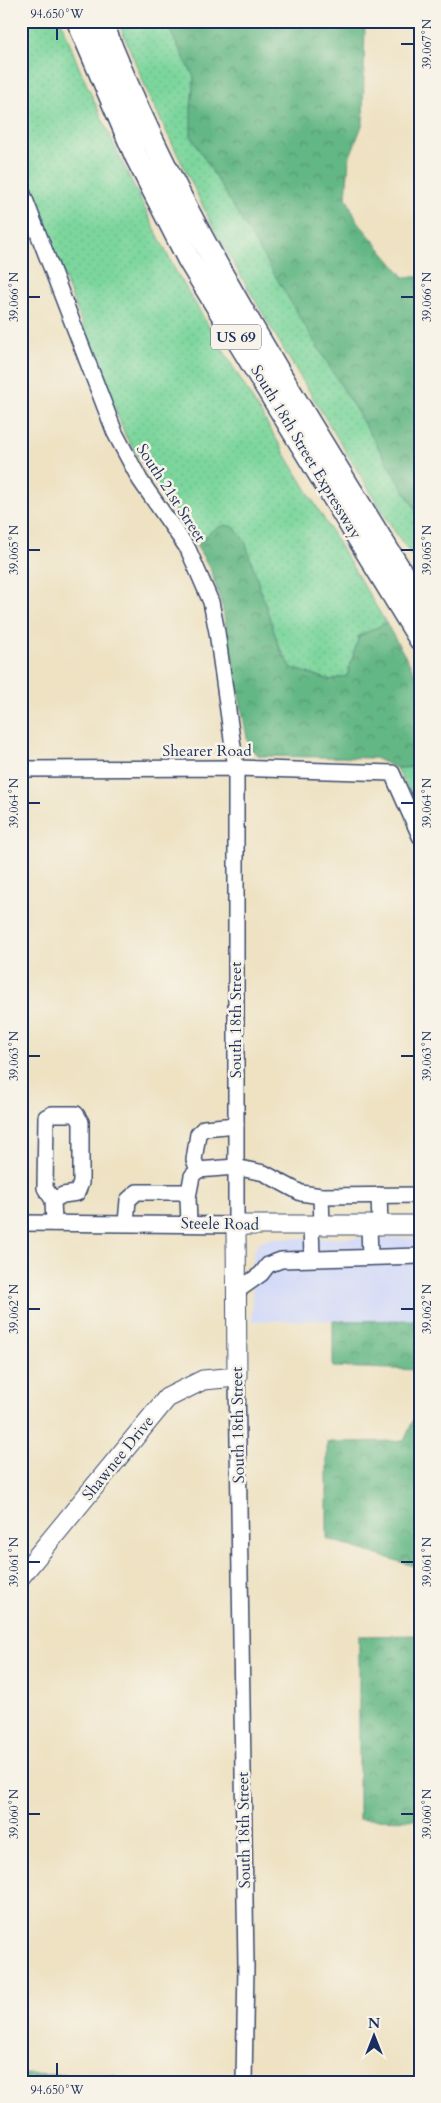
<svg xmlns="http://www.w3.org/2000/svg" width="441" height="2103" font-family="Cardo,serif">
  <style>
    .built { fill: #d1d9f9 }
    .grass { fill: url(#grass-dots); stroke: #4b827d }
    .forest { fill: url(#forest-crowns); stroke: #407371 }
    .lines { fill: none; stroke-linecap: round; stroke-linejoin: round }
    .minor-casing { stroke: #3b4a6d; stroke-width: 18 }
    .major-casing { stroke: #3b4a6d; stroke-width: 21 }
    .highway-casing { stroke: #3b4a6d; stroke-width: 25 }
    .minor { stroke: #fff; stroke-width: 15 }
    .major { stroke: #fff; stroke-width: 19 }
    .highway { stroke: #fff; stroke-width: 22 }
    .ticks { fill: none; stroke: #1b2f5e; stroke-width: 2 }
    .labels { text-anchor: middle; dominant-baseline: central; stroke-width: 5; stroke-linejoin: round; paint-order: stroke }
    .shield { fill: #f7f3e8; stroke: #5d6a87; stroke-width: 1 }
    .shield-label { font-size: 15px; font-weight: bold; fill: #1b2f5e }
    .street-label { font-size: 16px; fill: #1b2f5e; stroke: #f7f3e8 }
    .neatline { fill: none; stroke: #1b2f5e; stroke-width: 2 }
    .ticks-label { font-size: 12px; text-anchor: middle; fill: #1b2f5e }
  </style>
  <defs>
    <pattern id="grass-dots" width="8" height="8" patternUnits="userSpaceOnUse" patternTransform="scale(1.25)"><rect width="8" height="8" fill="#7bd69c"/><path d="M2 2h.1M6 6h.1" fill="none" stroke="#6ab889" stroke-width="1.8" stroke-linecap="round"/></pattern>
    <pattern id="forest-crowns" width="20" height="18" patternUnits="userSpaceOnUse" patternTransform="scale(1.25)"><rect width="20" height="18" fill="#64b784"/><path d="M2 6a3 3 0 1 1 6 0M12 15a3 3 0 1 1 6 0" fill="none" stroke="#52956f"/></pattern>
  </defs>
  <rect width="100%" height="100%" fill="#f7f3e8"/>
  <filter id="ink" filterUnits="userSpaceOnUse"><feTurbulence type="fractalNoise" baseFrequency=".02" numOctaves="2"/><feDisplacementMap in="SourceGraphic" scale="10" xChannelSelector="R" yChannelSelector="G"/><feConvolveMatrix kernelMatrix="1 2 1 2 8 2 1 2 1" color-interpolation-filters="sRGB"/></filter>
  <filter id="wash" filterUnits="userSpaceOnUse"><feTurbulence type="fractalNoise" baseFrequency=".0096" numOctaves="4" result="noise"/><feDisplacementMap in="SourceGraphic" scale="20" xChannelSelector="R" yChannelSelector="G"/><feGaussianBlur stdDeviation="1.12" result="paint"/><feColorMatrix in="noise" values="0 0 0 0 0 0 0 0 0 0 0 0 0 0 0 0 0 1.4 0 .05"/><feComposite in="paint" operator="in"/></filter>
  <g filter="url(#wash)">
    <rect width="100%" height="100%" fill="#eee2c3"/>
    <polygon class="built" points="273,1238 420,1238 420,1320 252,1321 253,1252 260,1241"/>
    <g class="grass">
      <polygon points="21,21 61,21 80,70 120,158 174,268 386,623 359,636 347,676 330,680 292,668 211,531 197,547 126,437 21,165"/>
      <polygon points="118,21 165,21 194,77 191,108 420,517 420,567 395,532 287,355 217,235 150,98"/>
      <polygon points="420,767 420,792 410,792 396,768"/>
    </g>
    <g class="forest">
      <polygon points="165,21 365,21 363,123 349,159 346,197 357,221 404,277 420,277 420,517 191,136 191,108 194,77"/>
      <polygon points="225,525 234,527 245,541 280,650 292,668 330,680 347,676 359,636 386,623 420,682 420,767 396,768 375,758 260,756 249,748 222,606 210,568 197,547 211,531"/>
      <polygon points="410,792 420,792 420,817"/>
      <polygon points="420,1320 420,1370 333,1367 333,1321"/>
      <polygon points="420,1405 420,1568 327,1539 327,1442 404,1441"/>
      <polygon points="420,1635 420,1820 359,1819 359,1636"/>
      <polygon points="21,2074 116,2076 116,2082 21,2082"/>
    </g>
  </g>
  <g filter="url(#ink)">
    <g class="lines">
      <g class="minor-casing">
        <g id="minor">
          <polyline points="21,189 115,433 140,480 188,549 211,602 217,632 236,768 236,1225 21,1223"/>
          <polyline points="21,769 236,768 392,773 420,836"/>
          <polyline points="198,1170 235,1167 264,1173 301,1193 321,1196 420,1195"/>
          <polyline points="379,1195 380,1225"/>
          <polyline points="321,1196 322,1225"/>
          <polyline points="188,1197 192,1176 198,1170 194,1160 198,1134 204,1128 236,1125"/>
          <polyline points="53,1200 63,1195 77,1193 81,1183 81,1122 76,1114 52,1114 46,1117 45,1188 53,1200 54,1223"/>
          <polyline points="126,1223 128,1200 137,1192 182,1192 188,1197 189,1223"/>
          <polyline points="311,1225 312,1258"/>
          <polyline points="369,1225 370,1257"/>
          <polyline points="237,1291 261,1274 268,1265 281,1260 420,1256"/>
          <polyline points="237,1377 246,1966 244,2082"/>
        </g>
      </g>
      <g class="major-casing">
        <polyline id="major" points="21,1576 167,1398 203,1380 237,1377 236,1225 420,1225"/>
      </g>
      <g class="highway-casing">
        <g id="highway">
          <polyline points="78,21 136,156 189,260 420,639"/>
          <path d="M 101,21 C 181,229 305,414 420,603"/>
        </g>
      </g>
      <use href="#minor" class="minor"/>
      <use href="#major" class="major"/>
      <use href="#highway" class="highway"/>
    </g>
  </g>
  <path class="ticks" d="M 57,28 L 57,40M 401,44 L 414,44M 28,297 L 40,297M 401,297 L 414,297M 28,550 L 40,550M 401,550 L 414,550M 28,803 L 40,803M 401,803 L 414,803M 28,1056 L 40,1056M 401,1056 L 414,1056M 28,1309 L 40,1309M 401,1309 L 414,1309M 28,1562 L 40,1562M 401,1562 L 414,1562M 28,1814 L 40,1814M 401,1814 L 414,1814M 57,2063 L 57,2076"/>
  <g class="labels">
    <rect class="shield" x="211" y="324.5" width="50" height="25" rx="4"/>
    <g class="shield-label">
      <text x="236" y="337">US 69</text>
    </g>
    <g class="street-label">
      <text transform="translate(306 452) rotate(59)">South 18th Street Expressway</text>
      <text transform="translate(171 493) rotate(57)">South 21st Street</text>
      <text x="207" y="751">Shearer Road</text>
      <text transform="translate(236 1020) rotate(-90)">South 18th Street</text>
      <text transform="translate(220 1224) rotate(1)">Steele Road</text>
      <text transform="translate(238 1425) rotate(-91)">South 18th Street</text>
      <text transform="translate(118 1458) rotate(-51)">Shawnee Drive</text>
      <text transform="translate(244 1830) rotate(-91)">South 18th Street</text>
    </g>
  </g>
  <rect width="441" height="2103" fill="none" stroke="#f7f3e8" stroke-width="55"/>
  <g transform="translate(374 2036)" stroke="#f7f3e8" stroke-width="4" paint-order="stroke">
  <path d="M0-4L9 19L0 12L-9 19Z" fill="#1b2f5e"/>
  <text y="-8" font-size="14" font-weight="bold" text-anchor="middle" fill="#1b2f5e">N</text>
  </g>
  <rect x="28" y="28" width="386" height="2048" class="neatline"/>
  <g class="ticks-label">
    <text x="57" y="18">94.650°W</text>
    <text transform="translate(427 44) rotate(-90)" y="4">39.067°N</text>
    <text transform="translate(14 297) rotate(-90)" y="4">39.066°N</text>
    <text transform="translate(427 297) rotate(-90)" y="4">39.066°N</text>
    <text transform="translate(14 550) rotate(-90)" y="4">39.065°N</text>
    <text transform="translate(427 550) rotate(-90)" y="4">39.065°N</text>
    <text transform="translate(14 803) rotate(-90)" y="4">39.064°N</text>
    <text transform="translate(427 803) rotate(-90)" y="4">39.064°N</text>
    <text transform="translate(14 1056) rotate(-90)" y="4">39.063°N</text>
    <text transform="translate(427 1056) rotate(-90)" y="4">39.063°N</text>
    <text transform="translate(14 1309) rotate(-90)" y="4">39.062°N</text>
    <text transform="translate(427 1309) rotate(-90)" y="4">39.062°N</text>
    <text transform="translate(14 1562) rotate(-90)" y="4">39.061°N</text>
    <text transform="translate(427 1562) rotate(-90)" y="4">39.061°N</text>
    <text transform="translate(14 1814) rotate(-90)" y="4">39.060°N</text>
    <text transform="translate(427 1814) rotate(-90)" y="4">39.060°N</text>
    <text x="57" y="2094">94.650°W</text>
  </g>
</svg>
